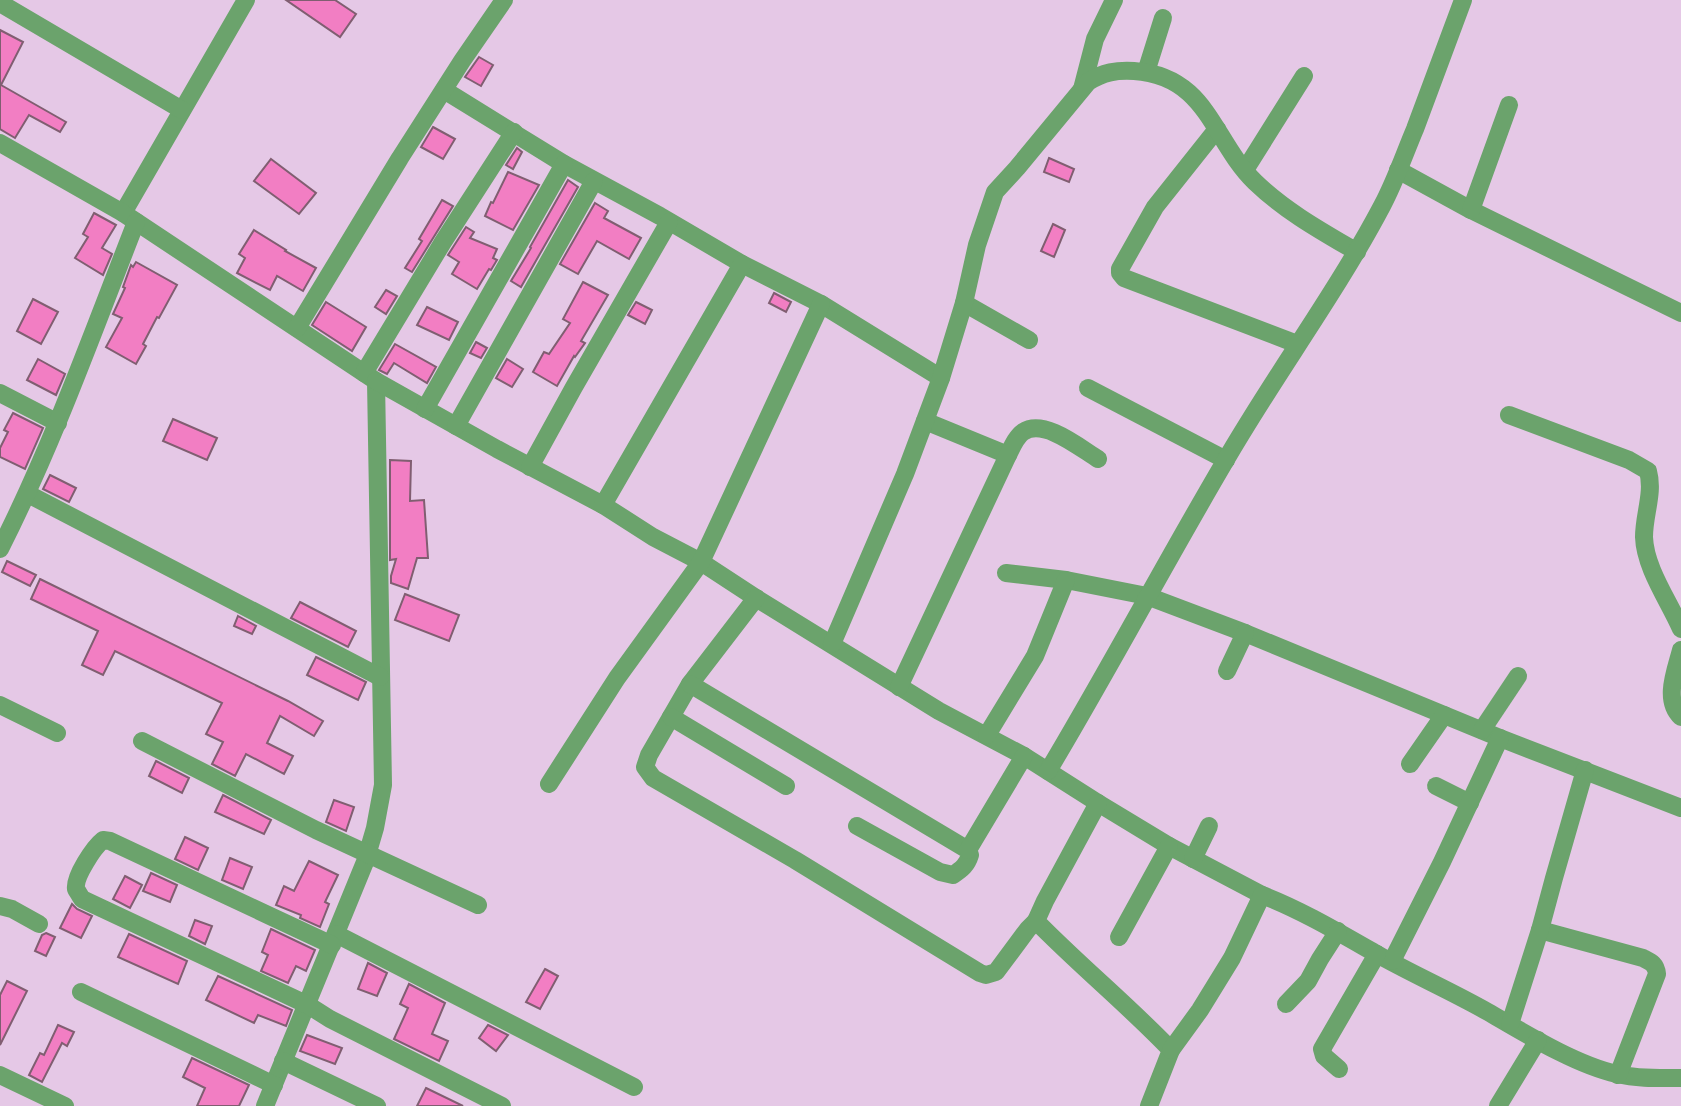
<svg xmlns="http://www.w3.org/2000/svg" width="1681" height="1106" font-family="'Source Serif 4',serif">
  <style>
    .building { fill: #f27ec3; stroke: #805e71; stroke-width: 2 }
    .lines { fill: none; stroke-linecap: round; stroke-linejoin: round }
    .minor { stroke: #6ba36c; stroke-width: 18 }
  </style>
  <rect width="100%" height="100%" fill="#e5c8e6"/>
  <g class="building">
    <polygon points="286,0 335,0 356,14 340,37"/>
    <polygon points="0,30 23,42 1,85 66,122 60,132 29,115 15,138 0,129"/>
    <polygon points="479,57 493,65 481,86 465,77"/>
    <polygon points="433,127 455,139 443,159 421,147"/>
    <polygon points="517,148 522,152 513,169 506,165"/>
    <polygon points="1049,158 1074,169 1069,182 1044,172"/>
    <polygon points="271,159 316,193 299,214 254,181"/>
    <polygon points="508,172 539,185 513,230 485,216 491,202 493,203"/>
    <polygon points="568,180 578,187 521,287 511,281 531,248 530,247"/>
    <polygon points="442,200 453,206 412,272 405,268 422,241 419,239"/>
    <polygon points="595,203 608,211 604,218 641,238 629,259 597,241 578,274 560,264"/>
    <polygon points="94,213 116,225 102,248 112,254 103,275 75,258 88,237 83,234"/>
    <polygon points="1053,224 1065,230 1054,257 1041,251"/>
    <polygon points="466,227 474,232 470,238 497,249 493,258 497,260 491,270 489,269 477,289 452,274 459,262 448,255"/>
    <polygon points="254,230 286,250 285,251 316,268 303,291 277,276 270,290 237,273 245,258 239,254"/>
    <polygon points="136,262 177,285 159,318 157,317 143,344 146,346 136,364 106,347 122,318 113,314 125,288 123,287 131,265 133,267"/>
    <polygon points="583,282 608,295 581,341 585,343 575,357 574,356 557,386 533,372 544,352 549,354 570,323 563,319"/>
    <polygon points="386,290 397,296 386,314 375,307"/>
    <polygon points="774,293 791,302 786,312 769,303"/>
    <polygon points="33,299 58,312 41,344 17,331"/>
    <polygon points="326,302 366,327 352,351 312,325"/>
    <polygon points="636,302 652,310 645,324 628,315"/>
    <polygon points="427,307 458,322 449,340 417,325"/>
    <polygon points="476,342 487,348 481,358 470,353"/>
    <polygon points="395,344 436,367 427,383 394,363 387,374 379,370"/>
    <polygon points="38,359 65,374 56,395 27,380"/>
    <polygon points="507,359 523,369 512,387 496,378"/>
    <polygon points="13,413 43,428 25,469 0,457 0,448 8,432 4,430"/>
    <polygon points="173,419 217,438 207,460 163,441"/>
    <polygon points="390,460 411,461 410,501 424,500 428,558 417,558 408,589 391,583 391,576 396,559 390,560"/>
    <polygon points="50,475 76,488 69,502 43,489"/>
    <polygon points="7,561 36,575 30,586 2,572"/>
    <polygon points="40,579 288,701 323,721 314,736 280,716 267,743 293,756 284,774 246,754 235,776 212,764 223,742 206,734 222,703 115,651 103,675 82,665 98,631 31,599"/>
    <polygon points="405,594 459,615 449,641 395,620"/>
    <polygon points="300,602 356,631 348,647 291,618"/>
    <polygon points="238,616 256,626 252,634 234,626"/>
    <polygon points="316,657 366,682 358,700 307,675"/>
    <polygon points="156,761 189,778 182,793 149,776"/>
    <polygon points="223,795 271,820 264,834 215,812"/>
    <polygon points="334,800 354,807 346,831 326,822"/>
    <polygon points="185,837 208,848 198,870 175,859"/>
    <polygon points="230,858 252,867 243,889 222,880"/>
    <polygon points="309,861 338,875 325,902 329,904 320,927 300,918 301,915 276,905 284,886 294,891"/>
    <polygon points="151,873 177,885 170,902 143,891"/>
    <polygon points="125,876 142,885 130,908 113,899"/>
    <polygon points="72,904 77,909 92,916 81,938 60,928"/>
    <polygon points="195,920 212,926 205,944 189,936"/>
    <polygon points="271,929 315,950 306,971 296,966 288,983 261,971 268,955 262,952"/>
    <polygon points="46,933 55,937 46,956 35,951 42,935"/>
    <polygon points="129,934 187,961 178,984 118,957"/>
    <polygon points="368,963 387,973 377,996 358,989"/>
    <polygon points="545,969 558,976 540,1009 526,1002"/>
    <polygon points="218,976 292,1010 286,1026 258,1015 254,1023 206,1000"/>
    <polygon points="7,981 27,991 0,1045 0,995"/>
    <polygon points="409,984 445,1003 432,1034 448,1041 439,1061 394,1039 408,1008 400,1004"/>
    <polygon points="58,1025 74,1032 67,1046 62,1043 42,1082 29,1075 40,1053 44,1055"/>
    <polygon points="488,1025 508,1035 496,1051 479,1038"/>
    <polygon points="307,1035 342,1048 335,1064 300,1051"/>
    <polygon points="192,1058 249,1085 239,1106 197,1106 205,1088 183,1077"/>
    <polygon points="426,1088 463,1106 417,1106"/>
  </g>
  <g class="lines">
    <g class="minor">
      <polyline points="246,0 123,213 376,381 383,785 375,828 365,862 265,1106"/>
      <polyline points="0,3 182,110"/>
      <polyline points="1146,72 1163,18"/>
      <polyline points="1082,89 1095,39 1114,0"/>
      <polyline points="444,90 564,164 660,216 742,264 821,304 941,378"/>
      <polyline points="1217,129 1155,207 1120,269 1120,273 1124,278 1297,344"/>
      <polyline points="0,143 123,213"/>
      <polyline points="1245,170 1304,76"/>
      <polyline points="1398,170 1471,210 1681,313"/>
      <polyline points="1471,210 1509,105"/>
      <polyline points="964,303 1029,340"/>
      <polyline points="297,328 400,158 462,61 504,0"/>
      <polyline points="364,373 443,242 514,132"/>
      <path d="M 376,381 L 497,449 L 603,505 L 653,537 L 701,562 L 756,598 L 939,711 L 1024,756 L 1098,803 L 1169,846 L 1262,895 C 1301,910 1338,932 1375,953 C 1412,974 1451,991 1488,1012 C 1526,1034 1576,1065 1617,1074 C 1638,1079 1660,1078 1681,1078"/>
      <polyline points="1088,388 1226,460"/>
      <polyline points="0,393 58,423"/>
      <polyline points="425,409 564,164"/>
      <path d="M 1509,415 L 1629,460 L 1648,471 C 1654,493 1644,514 1644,537 C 1645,568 1669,601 1681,629"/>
      <polyline points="925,421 1008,455"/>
      <polyline points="456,426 594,181"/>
      <polyline points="530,467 574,387 669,222"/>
      <polyline points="28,494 380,677"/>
      <polyline points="603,505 742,264"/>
      <path d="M 0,549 C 53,444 93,332 136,222"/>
      <polyline points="1006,573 1066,580 1147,596 1245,633 1500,738 1681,808"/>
      <polyline points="756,598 690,684 649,755 645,767 653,778 795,860 980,973 986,975 996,972 1028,929 1036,921"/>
      <path d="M 832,644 L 905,474 L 941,378 L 964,303 L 977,245 L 995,192 L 1017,168 L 1088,82 C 1103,72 1117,70 1134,71 C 1208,76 1212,140 1255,182 C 1285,211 1321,231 1357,252"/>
      <path d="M 1681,650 C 1676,670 1663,700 1681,717"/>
      <polyline points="1227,671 1245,633"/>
      <path d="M 690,684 L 968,850 L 970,855 C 967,865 962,869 953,875 L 940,872 L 857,826"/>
      <path d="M 899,687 L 1008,455 C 1012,447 1016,437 1023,432 C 1044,418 1080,448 1098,459"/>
      <polyline points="0,705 57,733"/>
      <polyline points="671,717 786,786"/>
      <polyline points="1482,730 1518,676"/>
      <polyline points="987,735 1035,656 1066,580"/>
      <polyline points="142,741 316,830 478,905"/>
      <polyline points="1410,764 1444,715"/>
      <path d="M 1048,771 C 1109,669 1164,565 1224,463 C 1274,376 1335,295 1382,206 C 1395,182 1404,155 1415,129 C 1431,86 1447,43 1463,0"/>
      <polyline points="549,784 617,678 701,562 821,304"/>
      <polyline points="1436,786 1470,803"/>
      <path d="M 1098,803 L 1045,901 L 1036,921 C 1080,966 1128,1005 1171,1050 L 1149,1106"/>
      <polyline points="968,850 1024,756"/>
      <polyline points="1193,859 1209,826"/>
      <polyline points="0,906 12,909 39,924"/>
      <path d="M 1540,930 L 1643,958 C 1651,962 1656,964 1657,974 L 1618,1075"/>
      <polyline points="336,934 634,1087"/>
      <polyline points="1119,937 1169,846"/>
      <path d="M 332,945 L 110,841 L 103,840 C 94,847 74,877 76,889 C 77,891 81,897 82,899 L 308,1005 L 330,1019 L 502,1106"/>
      <polyline points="1392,961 1442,862 1500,738"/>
      <polyline points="81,992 274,1085"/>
      <polyline points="1286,1004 1308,981 1320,959 1338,931"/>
      <polyline points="1510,1024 1540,930 1554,878 1585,770"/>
      <polyline points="1171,1050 1200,1010 1232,958 1262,895"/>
      <polyline points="283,1061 377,1106"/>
      <polyline points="1339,1069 1324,1056 1322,1049 1377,954"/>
      <polyline points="0,1075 65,1106"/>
      <polyline points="1498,1106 1538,1040"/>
    </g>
  </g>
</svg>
